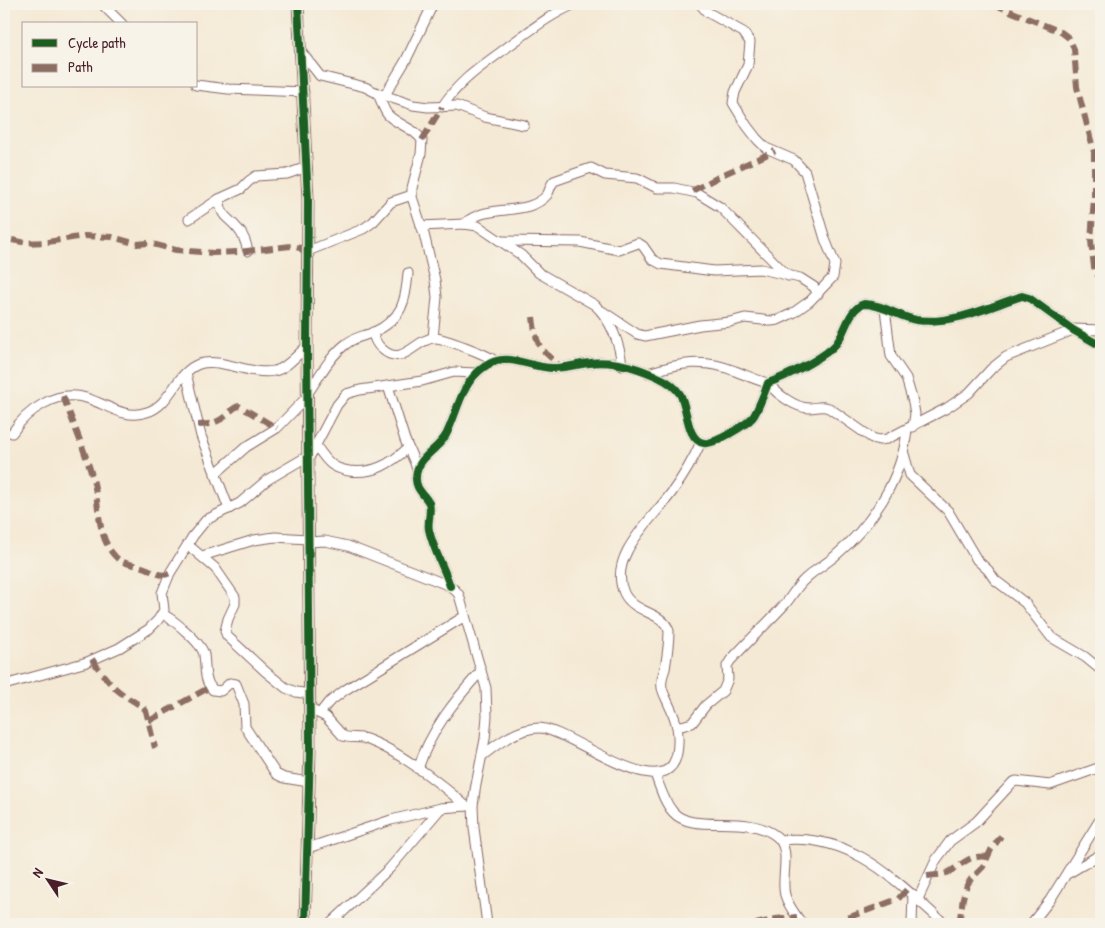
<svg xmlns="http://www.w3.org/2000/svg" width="1105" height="928" font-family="'Patrick Hand',sans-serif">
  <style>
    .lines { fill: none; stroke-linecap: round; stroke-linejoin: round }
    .street-casing { stroke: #866666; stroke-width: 11 }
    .secondary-casing { stroke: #866666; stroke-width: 13 }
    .street { stroke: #fff; stroke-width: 9 }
    .secondary { stroke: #fae7c3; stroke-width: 11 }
    .quiet { stroke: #8d6e63; stroke-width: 6; stroke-dasharray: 12 6; stroke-linecap: butt }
    .cycleway-casing { stroke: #f7f3e8; stroke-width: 11 }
    .cycleway { stroke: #1b5e20; stroke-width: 8 }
  </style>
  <rect width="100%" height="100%" fill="#f7f3e8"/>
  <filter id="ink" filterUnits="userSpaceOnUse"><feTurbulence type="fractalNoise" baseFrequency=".02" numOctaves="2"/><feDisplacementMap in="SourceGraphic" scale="10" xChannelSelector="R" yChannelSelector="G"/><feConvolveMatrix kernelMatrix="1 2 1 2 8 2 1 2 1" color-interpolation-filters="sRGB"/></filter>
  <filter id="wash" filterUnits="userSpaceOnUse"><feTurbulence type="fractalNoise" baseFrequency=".0096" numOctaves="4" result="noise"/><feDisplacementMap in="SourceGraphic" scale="20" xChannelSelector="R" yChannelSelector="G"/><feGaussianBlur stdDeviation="1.12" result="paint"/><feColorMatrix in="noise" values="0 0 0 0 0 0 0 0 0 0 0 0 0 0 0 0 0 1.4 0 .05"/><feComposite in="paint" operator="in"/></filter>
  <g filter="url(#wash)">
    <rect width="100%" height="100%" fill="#f4e9d4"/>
  </g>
  <g filter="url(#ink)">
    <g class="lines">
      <g class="street-casing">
        <g id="street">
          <polyline points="102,4 122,24"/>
          <path d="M 302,53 L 320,76 L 365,87 L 377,93 C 382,100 382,108 388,115 C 398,125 414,128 422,140 L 421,154 L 412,188 L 412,197 L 424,234 L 435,280 L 437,297 L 433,338"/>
          <polyline points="196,85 228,89 304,92"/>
          <polyline points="377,93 413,105 428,107 457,106 485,117 524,125"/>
          <polyline points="385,95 406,60 433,4"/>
          <path d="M 442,107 C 461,78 483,66 510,45 C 531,30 551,14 575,4"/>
          <path d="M 219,199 C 223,221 226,214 238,229 C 244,235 246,243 248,251"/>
          <polyline points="189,219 219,199 241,189 249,181 256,176 287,174 307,167"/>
          <path d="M 464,224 C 487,202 527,218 547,195 C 550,191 550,185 554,181 L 591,168 L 605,175 L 637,178 L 657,188 L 674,188 L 697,193 L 720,207 L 788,276"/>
          <path d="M 421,226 L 464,224 L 478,226 L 521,255 L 539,273 L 595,305 C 611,320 620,344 622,366"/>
          <polyline points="502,241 580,242 619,250 638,243 643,246 652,259 661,264 714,271 761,269 800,278 814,287 818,294"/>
          <polyline points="308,251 363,229 373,222 391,202 412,195"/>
          <polyline points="885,309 891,356 906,378 913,402 915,414 913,427"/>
          <polyline points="602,311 637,334 645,336 700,325 730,322 745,318 771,321 778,320 793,313 810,301 833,277 835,264 825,239 805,172 794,160 766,148 757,139 747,126 733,103 735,92 748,65 750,42 743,32 707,12 700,4"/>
          <polyline points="1073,329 1101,330"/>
          <path d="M 373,332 C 374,339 377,345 382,349 C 403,368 415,339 434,338 C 442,337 490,356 495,361"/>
          <polyline points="186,373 201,436 229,509"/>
          <path d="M 648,373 C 679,363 704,358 735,371 C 746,375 755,380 768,383 C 776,393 795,408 809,408 C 816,408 822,405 829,408 L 872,438 L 879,440 L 887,439 L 947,408 L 969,393 L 991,369 L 1006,357 L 1073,330"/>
          <polyline points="388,386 405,440 415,463 417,470"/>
          <path d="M 308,393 C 319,377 330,356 346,344 C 354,337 365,336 374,332 C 402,319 406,301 408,273"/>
          <path d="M 12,433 C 27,410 57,389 86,398 C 107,404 124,420 147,412 C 171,405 175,373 199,364 C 221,357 251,376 274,371 C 286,369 298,354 307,346"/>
          <path d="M 316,446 C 321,452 325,459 331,464 C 336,468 343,470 349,471 C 374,474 390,464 408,448"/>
          <polyline points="904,454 910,475 948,511 977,560 988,570 995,580 1025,603 1051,637 1085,657 1101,670"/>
          <polyline points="308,460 337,405 346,394 360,390 422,381 454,372 476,373"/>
          <polyline points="215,474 246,447 277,428 308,396"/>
          <polyline points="308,542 325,541 348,546 450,586 456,591 459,595 486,688 487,716 485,739 475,790 473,806 474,828 487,924"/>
          <polyline points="188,545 215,568 235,597 235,604 228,619 225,631 227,636 266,672 286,688 296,692 310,694"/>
          <polyline points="202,556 254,540 275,537 308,539"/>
          <path d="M 450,586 C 444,567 433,549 429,530 C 427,521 432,511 429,503 C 424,494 415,489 416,477 C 417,457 437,451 446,435 C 458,412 460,384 484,367 C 507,350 528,368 553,368 C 565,368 578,364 590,363 C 613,360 639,368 660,378 C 667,381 675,387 680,394 C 688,408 686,440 704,443 C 714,445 746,425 753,417 C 757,412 766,389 768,383 C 785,377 824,358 836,344 C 846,332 848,309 864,304 C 882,304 899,317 916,320 C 953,325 988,307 1022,296 L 1029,298 L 1073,330 L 1101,346"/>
          <path d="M 162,614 C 172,618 203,644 204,655 C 206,667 203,680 213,690 L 221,691 L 230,683 L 236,684 L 244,704 L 245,727 L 276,774 L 284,778 L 309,782"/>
          <polyline points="4,685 87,662 119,648 149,629 158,620 164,610 162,593 170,573 193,536 206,520 240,503 267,480 308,456"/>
          <path d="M 310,709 L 326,717 L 343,736 C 350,739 358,736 366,739 C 399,751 439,782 466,806"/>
          <polyline points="320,713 328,703 345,690 465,616"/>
          <path d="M 678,727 L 692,723 L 706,705 L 723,691 L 728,679 L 727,666 L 730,661 C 748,641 768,623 786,603 C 792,596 797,586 805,579 C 814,570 826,564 835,556 C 872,525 903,477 907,429"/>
          <path d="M 482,756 C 497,744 518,728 539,728 C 568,728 667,810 677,753 C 680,735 677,721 669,705 C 667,700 663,693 662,688 C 661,682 663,674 665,669 C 667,656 669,644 669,631 C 663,611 634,614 624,593 C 607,556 653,519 672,492 C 683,477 693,460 701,442"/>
          <path d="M 418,769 C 430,731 455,700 481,671"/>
          <path d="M 655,774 C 660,787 664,802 673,812 C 693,835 746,812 776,836 C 793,849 780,877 785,895 C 788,906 796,915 802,924"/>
          <path d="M 780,840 C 852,832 896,881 945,924"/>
          <polyline points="308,848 391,820 441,808 467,806"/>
          <polyline points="1069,873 1101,854"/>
          <polyline points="918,899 936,860 950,841 976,822 1012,783 1016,781 1050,785 1101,767"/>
          <polyline points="330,924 390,868 441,808"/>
          <polyline points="912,924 913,894"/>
          <polyline points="1031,924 1050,900 1101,818"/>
        </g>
      </g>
      <g class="secondary-casing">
        <polyline id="secondary" points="298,4 308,199 307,346 310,750 305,924"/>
      </g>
      <use href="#street" class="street"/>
      <use href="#secondary" class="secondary"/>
      <g class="quiet">
        <polyline points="993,4 1061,32 1069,38 1074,49 1077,87 1094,152 1094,198 1091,241 1094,267 1101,282"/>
        <polyline points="422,140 442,107"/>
        <polyline points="692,191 724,174 775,151"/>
        <polyline points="12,240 27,243 48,242 84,236 112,237 137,244 149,243 176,250 213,253 238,252 291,246 300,248 308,255"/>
        <path d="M 533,317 C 537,350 539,346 562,368"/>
        <path d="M 63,396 C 73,423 85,451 93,479 C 100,504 96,534 114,555 C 122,565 134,564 145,568 C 154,571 160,578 170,573"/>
        <path d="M 198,425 C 210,425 220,422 229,413 C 233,409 234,407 239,406 L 277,428"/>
        <path d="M 92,659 C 109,685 117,692 143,707 L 146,711 L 155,748"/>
        <polyline points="149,721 210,687"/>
        <path d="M 927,876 C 934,875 941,875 947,873 C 963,865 968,854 988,857"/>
        <polyline points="756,924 776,919 797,917"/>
        <polyline points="831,924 898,899 907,889"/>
        <polyline points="959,924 963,898 967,885 971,879 983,867 991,850 1001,836"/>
      </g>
      <g class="cycleway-casing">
        <g id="cycleway">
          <polyline points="298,4 308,199 307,346 310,750 305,924"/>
          <path d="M 450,586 C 444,567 433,549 429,530 C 427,521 432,511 429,503 C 424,494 415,489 416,477 C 417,457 437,451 446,435 C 458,412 460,384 484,367 C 507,350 528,368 553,368 C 565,368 578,364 590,363 C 613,360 639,368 660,378 C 667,381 675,387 680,394 C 688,408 686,440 704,443 C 714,445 746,425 753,417 C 757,412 766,389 768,383 C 785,377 824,358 836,344 C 846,332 848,309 864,304 C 882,304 899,317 916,320 C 953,325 988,307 1022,296 L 1029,298 L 1073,330 L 1101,346"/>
        </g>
      </g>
      <use href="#cycleway" class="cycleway"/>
    </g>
  </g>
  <rect width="1105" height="928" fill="none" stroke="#f7f3e8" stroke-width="20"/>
  <rect x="22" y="22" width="175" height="65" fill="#f7f3e8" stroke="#b29e9c"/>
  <rect x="32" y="39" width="25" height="8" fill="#1b5e20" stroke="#b29e9c"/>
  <text x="68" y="48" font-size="15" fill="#4a1f2b">Cycle path</text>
  <rect x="32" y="64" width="25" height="8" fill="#8d6e63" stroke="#b29e9c"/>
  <text x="68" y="72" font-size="15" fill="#4a1f2b">Path</text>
  <g transform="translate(48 880) rotate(305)" stroke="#f7f3e8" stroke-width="4" paint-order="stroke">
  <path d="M0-4L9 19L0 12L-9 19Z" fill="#4a1f2b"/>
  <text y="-8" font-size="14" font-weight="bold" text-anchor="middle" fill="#4a1f2b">N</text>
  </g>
</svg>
